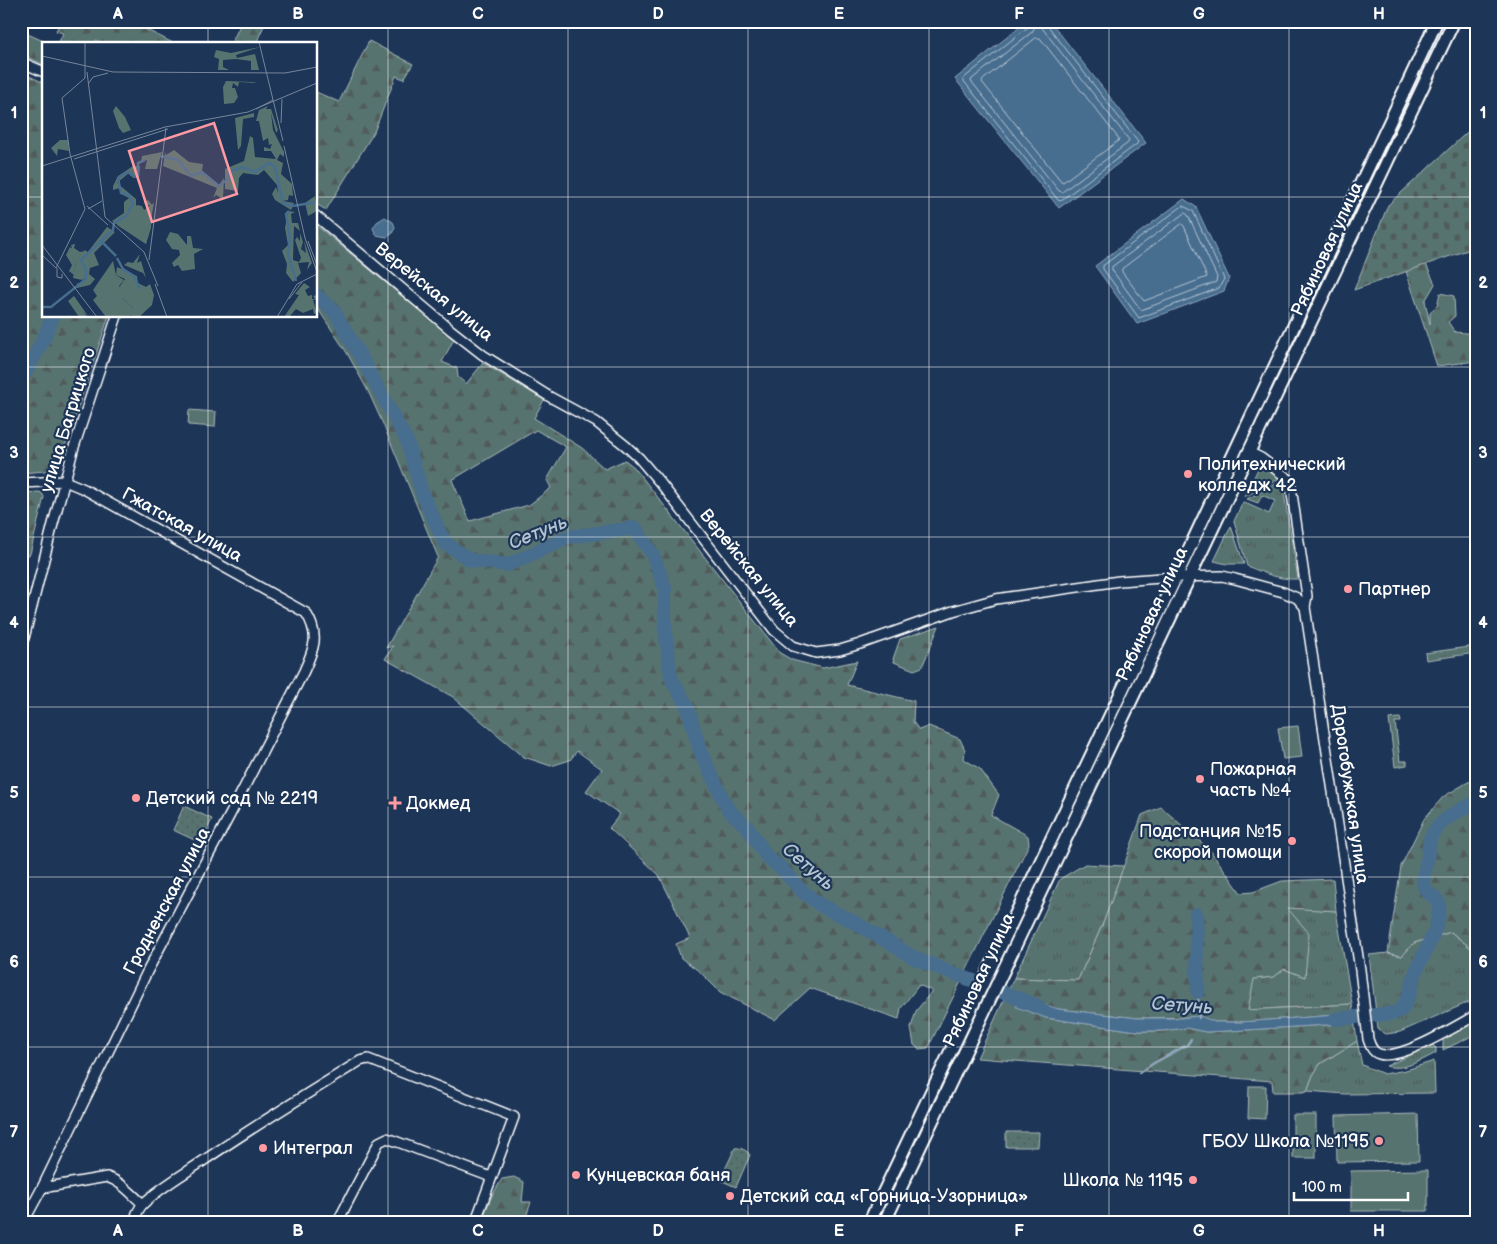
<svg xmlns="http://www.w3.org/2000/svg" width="1497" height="1244" font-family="'Balsamiq Sans',sans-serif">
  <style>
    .grass { fill: url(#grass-tufts); stroke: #abb9b8 }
    .forest { fill: url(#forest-firs); stroke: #abb9b8; fill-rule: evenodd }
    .cemetery { fill: url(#cemetery-stones); stroke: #abb9b8 }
    .park { fill: url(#park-dots); stroke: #abb9b8 }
    .garden { fill: #577370; stroke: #abb9b8 }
    .water { fill: #476d8f; stroke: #91a7bc }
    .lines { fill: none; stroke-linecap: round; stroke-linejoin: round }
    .shore { stroke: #b5c5d2; stroke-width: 1 }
    .stream { stroke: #91a7bc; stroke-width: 2.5 }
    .river { stroke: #476d8f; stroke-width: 14 }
    .minor-casing { stroke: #fff; stroke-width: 12 }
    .major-casing { stroke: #fff; stroke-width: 15 }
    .minor { stroke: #1d3557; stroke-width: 9 }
    .major { stroke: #1d3557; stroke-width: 11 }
    .grid { fill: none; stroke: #fff; stroke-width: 1; stroke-opacity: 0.55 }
    .poi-dot { fill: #ff9aa2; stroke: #1d3557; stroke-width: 2 }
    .labels { text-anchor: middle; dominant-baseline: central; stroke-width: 4.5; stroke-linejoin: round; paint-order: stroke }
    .street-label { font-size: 18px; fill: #fff; stroke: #1d3557 }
    .poi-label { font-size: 18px; fill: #fff; stroke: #1d3557; text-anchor: start }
    .water-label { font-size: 19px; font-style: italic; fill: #b5c5d2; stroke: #1d3557 }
    .inset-river { fill: none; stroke: #476d8f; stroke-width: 2.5 }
    .inset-road { fill: none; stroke: #77869a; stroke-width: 1 }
    .view { fill: #ff9aa2; fill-opacity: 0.15; stroke: #ff9aa2; stroke-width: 2.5 }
    .inset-edge { fill: none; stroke: #fff; stroke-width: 2.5 }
    .neatline { fill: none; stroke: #fff; stroke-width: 2 }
    .grid-label { font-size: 16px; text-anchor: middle; font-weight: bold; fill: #fff }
  </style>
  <defs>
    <pattern id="grass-tufts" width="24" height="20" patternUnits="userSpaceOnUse" patternTransform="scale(1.25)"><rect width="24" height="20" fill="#577370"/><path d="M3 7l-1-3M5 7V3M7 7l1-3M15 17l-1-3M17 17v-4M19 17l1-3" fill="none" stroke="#505c5a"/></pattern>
    <pattern id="forest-firs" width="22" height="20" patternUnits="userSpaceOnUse" patternTransform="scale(1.25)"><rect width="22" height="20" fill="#577370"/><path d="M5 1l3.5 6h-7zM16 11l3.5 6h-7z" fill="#505c5a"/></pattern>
    <pattern id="cemetery-stones" width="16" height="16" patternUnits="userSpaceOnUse" patternTransform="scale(1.25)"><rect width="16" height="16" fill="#577370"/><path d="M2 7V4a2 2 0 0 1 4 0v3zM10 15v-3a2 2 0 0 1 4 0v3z" fill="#505c5a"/></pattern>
    <pattern id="park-dots" width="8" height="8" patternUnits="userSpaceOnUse" patternTransform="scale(1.25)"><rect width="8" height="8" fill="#577370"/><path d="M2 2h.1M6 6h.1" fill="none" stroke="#505c5a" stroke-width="1.8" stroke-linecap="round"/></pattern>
  </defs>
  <rect width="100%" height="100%" fill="#1d3557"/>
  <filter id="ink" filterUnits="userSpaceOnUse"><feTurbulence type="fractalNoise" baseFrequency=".02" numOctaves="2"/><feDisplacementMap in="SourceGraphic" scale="10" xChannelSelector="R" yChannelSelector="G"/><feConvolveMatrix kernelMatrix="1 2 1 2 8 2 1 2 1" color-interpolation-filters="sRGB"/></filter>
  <g filter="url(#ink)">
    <g class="grass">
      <polygon points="1260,465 1281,478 1244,497"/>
      <path d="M 1282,481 L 1298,579 C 1279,580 1264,573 1247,566 L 1234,521 L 1243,502 L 1269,514 L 1275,501 L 1262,495 L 1258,503 L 1247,499 Z"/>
      <polygon points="1231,526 1244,564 1227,564 1214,561"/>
      <polygon points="1476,646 1476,653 1426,660 1425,653"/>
      <polygon points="1400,718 1401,722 1395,722 1400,761 1407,761 1407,765 1395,767 1389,719"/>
      <polygon points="1085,864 1124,866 1104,921 1078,980 1014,978 1060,879"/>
      <polygon points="1287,907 1336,911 1352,1004 1248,1010 1253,979 1274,977 1284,969 1305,977"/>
      <polygon points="1451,932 1476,952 1476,999 1400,1032 1386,1034 1378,1029 1369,955 1388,953 1402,956 1414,943"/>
      <polygon points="1476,1022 1476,1034 1443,1050 1443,1039"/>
      <polygon points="1357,1041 1362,1065 1384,1074 1406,1070 1434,1061 1435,1093 1345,1094 1307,1091 1313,1075 1320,1064"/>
      <path d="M 1433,1045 L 1436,1048 L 1436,1053 C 1420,1061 1404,1071 1386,1066 Z"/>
    </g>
    <g class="forest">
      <polygon points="61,21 129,21 175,44 104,44 96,40 94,44 58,44 63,33 56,31"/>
      <polygon points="242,21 266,21 256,44 231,44"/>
      <polygon points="21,31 50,44 44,44 44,65 21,54"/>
      <polygon points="369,41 413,64 404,79 396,76 374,132 326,210 316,204 316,92 339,102"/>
      <polygon points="21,72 44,83 44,316 109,316 57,470 21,473"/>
      <path d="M 316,225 L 454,339 L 442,362 L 457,368 L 458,377 L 466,384 L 483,363 L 544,400 L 534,418 L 582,448 L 605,469 L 625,460 L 634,467 L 780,653 L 792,660 L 823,668 L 857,661 L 847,685 L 914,701 L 913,722 L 919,730 L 929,726 L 960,739 L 965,750 L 964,759 L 980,769 L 999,795 L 991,815 L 1028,836 L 1029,844 L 928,1048 L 919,1049 L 914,1045 L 911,1028 L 916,1011 L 932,991 L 919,985 L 901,1008 L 899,1019 L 810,988 L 775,1020 L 720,992 L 700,972 L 681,958 L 676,944 L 690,938 L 659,875 L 609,828 L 620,814 L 586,791 L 602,769 L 577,751 L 570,760 L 551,766 L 524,757 L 453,697 L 385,659 L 393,646 L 386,648 L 438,557 L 383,424 L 368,391 L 347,353 L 316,306 ZM 536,430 L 566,447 L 547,480 L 551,488 L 529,505 L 470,521 L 452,480 Z"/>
      <polygon points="1425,262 1435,284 1425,301 1430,324 1430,312 1437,306 1440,293 1454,296 1455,316 1448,322 1455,332 1476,334 1476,361 1437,366 1405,268"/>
      <polygon points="39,492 42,493 44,497 30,554 27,556 21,557 21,493"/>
      <polygon points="939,626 922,667 914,670 894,662 893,659 900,639"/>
      <polygon points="1476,781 1476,952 1451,932 1414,943 1402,956 1388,953 1401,866 1424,819 1443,797 1468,782"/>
      <path d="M 1161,807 L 1210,850 L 1241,893 L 1253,892 L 1282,881 L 1333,879 L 1336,911 L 1287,908 L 1309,933 L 1305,977 L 1284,969 L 1274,977 L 1254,979 L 1248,1010 L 1352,1004 L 1357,1041 L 1320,1064 L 1313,1075 L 1307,1091 L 1302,1092 L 1273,1092 L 1272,1081 L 977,1058 L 1014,978 L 1078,980 L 1104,921 L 1142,815 ZM 1058,1009 L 1138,1018 L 1198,1017 L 1215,1022 L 1242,1022 L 1337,1015 L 1352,1012 L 1354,1022 L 1327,1025 L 1246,1030 L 1206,1032 L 1186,1028 L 1162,1031 L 1137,1031 L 1046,1018 Z"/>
      <polygon points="514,1177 524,1182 522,1202 531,1202 524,1223 480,1223 493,1194 502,1179"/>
    </g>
    <polygon class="cemetery" points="1476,124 1476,247 1354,290 1388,205"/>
    <g class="park">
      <polygon points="184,806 212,819 201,843 173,830"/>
      <polygon points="1006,1132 1039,1132 1038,1147 1006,1147"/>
      <path d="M 735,1148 C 740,1147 748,1151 750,1155 L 736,1187 L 720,1180 Z"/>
    </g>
    <g class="garden">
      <polygon points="189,410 216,412 215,427 188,425"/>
      <polygon points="1298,726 1302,757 1283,759 1278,728"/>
      <polygon points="1249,1086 1266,1086 1265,1119 1248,1118"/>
      <polygon points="1418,1114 1419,1161 1337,1162 1336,1116"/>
      <rect x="1293" y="1115" width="23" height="43"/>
      <polygon points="1428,1170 1428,1211 1351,1211 1351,1171"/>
    </g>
    <g class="water">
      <polygon points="1027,21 1050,21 1146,143 1059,208 955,79"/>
      <polygon points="1184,199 1196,207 1229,278 1224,291 1137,324 1095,266"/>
      <polygon points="385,217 393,222 395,227 392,234 387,237 376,235 373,228 377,222"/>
      <polygon points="1021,996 1058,1009 1138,1018 1180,1018 1200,1016 1215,1022 1242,1022 1337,1015 1352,1012 1354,1022 1327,1025 1246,1030 1206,1032 1186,1028 1162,1031 1137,1031 1046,1018 1016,1007"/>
    </g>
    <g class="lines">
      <g class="shore">
        <polyline points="1030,21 1028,27 964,78 963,80 1058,200 1060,201 1137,144 1138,142 1048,26 1046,21"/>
        <polygon points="1039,24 1129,140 1128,143 1062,192 1059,191 971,81 972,79 1032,32 1036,25"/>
        <polygon points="1036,38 1040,38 1119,139 1118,141 1063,182 1061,181 982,82 983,80"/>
        <polygon points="1183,206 1193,211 1224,279 1219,288 1139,318 1103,269 1103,266"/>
        <polygon points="1185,213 1188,215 1217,277 1216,282 1141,310 1112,270 1112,267"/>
        <polygon points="1182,224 1184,226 1207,277 1144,301 1122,272 1122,269"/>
      </g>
      <g class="stream">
        <polyline points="1198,992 1199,1018"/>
        <polyline points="1139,1073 1154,1063 1187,1045 1191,1039"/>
      </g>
      <g class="river">
        <polyline points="316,295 334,311 366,366 407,441 423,496 445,543 470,560 508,565 568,537 635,528 653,555 665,588 665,629 671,678 688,708 700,751 728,809 748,828 767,857 781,868 802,891 820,905 850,920 890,943 914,958 1038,1006"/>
        <polyline points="21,381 43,340 53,316"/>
        <polyline points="1196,914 1198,992"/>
        <path d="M 1336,1019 L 1395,1013 C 1399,1011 1402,1010 1404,1006 C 1411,994 1412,980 1418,967 C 1426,948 1440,927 1439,906 C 1439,895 1426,896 1424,886 C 1422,876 1426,865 1428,856 C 1429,850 1428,843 1431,837 C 1435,824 1463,806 1476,804"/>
      </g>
      <g class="minor-casing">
        <g id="minor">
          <polyline points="21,62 44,72"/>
          <polyline points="316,216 451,330 483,355 550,397 596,422 626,446 639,458 662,485 774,630 793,646 816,653 840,650 860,644 953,611 996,599 1119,581 1176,577 1222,576 1235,579 1283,592 1297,598 1305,607"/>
          <path d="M 1249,452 L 1261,458 L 1290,480 L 1307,596 L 1305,607 L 1360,970 L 1368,1039 C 1370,1045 1372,1052 1379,1054 C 1400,1061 1456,1026 1476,1015"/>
          <path d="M 21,483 L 65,481 L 84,489 L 306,613 C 320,635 314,649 304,671 L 232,811 L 147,972 L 42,1188 L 107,1177 C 122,1182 131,1194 143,1204"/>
          <polyline points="21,650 53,524 74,447 117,316"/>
          <polyline points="23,1223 42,1188"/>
          <path d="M 134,1223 C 136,1215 138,1208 144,1203 C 161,1187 184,1174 203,1161 C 254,1126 307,1094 360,1061 L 368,1059 L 514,1117 L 475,1223"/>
          <polyline points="337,1223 379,1142 387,1138 491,1177"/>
        </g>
      </g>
      <g class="major-casing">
        <g id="major">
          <polyline points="869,1223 1176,577 1437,21"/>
          <polyline points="884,1223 1198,559 1454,21"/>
        </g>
      </g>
      <use href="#minor" class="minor"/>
      <use href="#major" class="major"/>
    </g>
  </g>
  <path class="grid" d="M 208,21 L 208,44M 388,21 L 388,1223M 568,21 L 568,1223M 748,21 L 748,1223M 929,21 L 929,1223M 1109,21 L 1109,1223M 1289,21 L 1289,1223M 21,197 L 44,197M 316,197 L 1476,197M 208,316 L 208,1223M 21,367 L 1476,367M 21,537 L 1476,537M 21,707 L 1476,707M 21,877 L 1476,877M 21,1047 L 1476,1047"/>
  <g class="poi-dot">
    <circle cx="1188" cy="474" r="5"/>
    <circle cx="1348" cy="589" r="5"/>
    <circle cx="1200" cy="779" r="5"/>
    <circle cx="136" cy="798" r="5"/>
    <path d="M392.5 795.5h5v5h5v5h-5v5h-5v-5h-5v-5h5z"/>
    <circle cx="1292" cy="841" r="5"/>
    <circle cx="1379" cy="1141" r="5"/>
    <circle cx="263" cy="1148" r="5"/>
    <circle cx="576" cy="1175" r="5"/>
    <circle cx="1193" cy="1180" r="5"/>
    <circle cx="730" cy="1196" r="5"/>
  </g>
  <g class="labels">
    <g class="street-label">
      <text transform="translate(1327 249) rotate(-65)">Рябиновая улица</text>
      <text transform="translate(434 292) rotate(39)">Верейская улица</text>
      <text transform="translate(68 420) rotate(-73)">улица Багрицкого</text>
      <text transform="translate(182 525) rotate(29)">Гжатская улица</text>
      <text transform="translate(749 568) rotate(51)">Верейская улица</text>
      <text transform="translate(1152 614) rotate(-65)">Рябиновая улица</text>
      <text transform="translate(1350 794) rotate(82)">Дорогобужская улица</text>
      <text transform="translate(167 901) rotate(-62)">Гродненская улица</text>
      <text transform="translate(979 980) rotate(-65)">Рябиновая улица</text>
    </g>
    <g class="poi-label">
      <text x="1198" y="464">Политехнический<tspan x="1198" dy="21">колледж 42</tspan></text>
      <text x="1358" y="589">Партнер</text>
      <text x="1210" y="769">Пожарная<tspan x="1210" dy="21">часть №4</tspan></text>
      <text x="146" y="798">Детский сад № 2219</text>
      <text x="406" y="803">Докмед</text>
      <text x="1282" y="831" text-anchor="end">Подстанция №15<tspan x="1282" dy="21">скорой помощи</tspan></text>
      <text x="1369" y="1141" text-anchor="end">ГБОУ Школа №1195</text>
      <text x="273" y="1148">Интеграл</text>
      <text x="586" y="1175">Кунцевская баня</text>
      <text x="1183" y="1180" text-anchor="end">Школа № 1195</text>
      <text x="740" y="1196">Детский сад «Горница-Узорница»</text>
    </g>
    <g class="water-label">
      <text transform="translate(538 533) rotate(-22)">Сетунь</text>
      <text transform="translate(808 867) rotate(41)">Сетунь</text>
      <text transform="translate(1182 1006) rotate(4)">Сетунь</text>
    </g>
  </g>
  <g transform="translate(42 42)">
    <rect width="275" height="275" fill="#1d3557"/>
    <path d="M 32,254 L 44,271 L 46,275 L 41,269 L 45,275 L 37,275 L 26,259 Z" fill="#577370"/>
    <path d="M 184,39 L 211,40 L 215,41 L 197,40 L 196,45 L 191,41 L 190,46 L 193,46 L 196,55 L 192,61 L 182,62 L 181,45 ZM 226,64 L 224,67 L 229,67 L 236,88 L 234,91 L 229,71 L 231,88 L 242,110 L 242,115 L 238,112 L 235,118 L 241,121 L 239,132 L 250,142 L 251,154 L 247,153 L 246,158 L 241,159 L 252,161 L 249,168 L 233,158 L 230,152 L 234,145 L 236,151 L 235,143 L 222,128 L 216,133 L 201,131 L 197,136 L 196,149 L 183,147 L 183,127 L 202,119 L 208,94 L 211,96 L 213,115 L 234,117 L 229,109 L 222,109 L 222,105 L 228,107 L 230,102 L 227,103 L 226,96 L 221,99 L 217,79 L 214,79 L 217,68 ZM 18,98 L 26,98 L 27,109 L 16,107 L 15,114 L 9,106 ZM 132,108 L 147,120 L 161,122 L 160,129 L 173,141 L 177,143 L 182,136 L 181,157 L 174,153 L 171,156 L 175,146 L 121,124 L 123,110 L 124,113 ZM 120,110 L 115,127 L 103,127 L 105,118 L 99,120 L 100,114 ZM 91,124 L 98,124 L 97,135 L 92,136 L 87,131 L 75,141 L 94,157 L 94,165 L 103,168 L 109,164 L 101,161 L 106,158 L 110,163 L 109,186 L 104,202 L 70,179 L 82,171 L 82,160 L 87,156 L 79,152 L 78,146 L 71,148 L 71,144 L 76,134 ZM 273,154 L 275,169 L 266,174 L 263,161 ZM 246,169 L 253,170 L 249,172 L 250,181 L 256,181 L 258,189 L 252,184 L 251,218 L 257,220 L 259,216 L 253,198 L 255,195 L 258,199 L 258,191 L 261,200 L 259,207 L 264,211 L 262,199 L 270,221 L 265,228 L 267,220 L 256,221 L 259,231 L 251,240 L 244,231 L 245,222 L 240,209 L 246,203 L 243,186 ZM 65,185 L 73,190 L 52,211 L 57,223 L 48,226 L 47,232 L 53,237 L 48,243 L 35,246 L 35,241 L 38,242 L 43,236 L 40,238 L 31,236 L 34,220 L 29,203 L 33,202 L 32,206 L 38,210 L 43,209 L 42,215 ZM 128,190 L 136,192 L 145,203 L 145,194 L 149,194 L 151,206 L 161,207 L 152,212 L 153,227 L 140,229 L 136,223 L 132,225 L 130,221 L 138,213 L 137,208 L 130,207 L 124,198 ZM 98,212 L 95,221 L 99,219 L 104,236 L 101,231 L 82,223 L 86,220 L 91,221 ZM 75,225 L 95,234 L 96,241 L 104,245 L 108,242 L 112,253 L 110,263 L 97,275 L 86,273 L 91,266 L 80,256 L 78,244 L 83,237 L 74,233 ZM 262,241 L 268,245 L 263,248 L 266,254 L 270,253 L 270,257 L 273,257 L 271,254 L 275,253 L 275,257 L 271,258 L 275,271 L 272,272 L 271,267 L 261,271 L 254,267 L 247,275 L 242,275 L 257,253 L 253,252 Z" fill="#577370"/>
    <path d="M 112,161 L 104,202 L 75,183 L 95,163 L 100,164 L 102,168 ZM 71,219 L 74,233 L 82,238 L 77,244 L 80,247 L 80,256 L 91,266 L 87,275 L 64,275 L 51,258 L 55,254 L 51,248 Z" fill="#577370"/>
    <path d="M 218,5 L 194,13 L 195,16 L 213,12 L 217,28 L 209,28 L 209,19 L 194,17 L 181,18 L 181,25 L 187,28 L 176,28 L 177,17 L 172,15 L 174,8 L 189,11 ZM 74,64 L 83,75 L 89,88 L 81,91 L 77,86 L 71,69 ZM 212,71 L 212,75 L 201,77 L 199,104 L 196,108 L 193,76 ZM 28,205 L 40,212 L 43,208 L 47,211 L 34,220 L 32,233 L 27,229 L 30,223 L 24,213 Z" fill="#577370"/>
    <path class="inset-river" d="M 118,114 L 136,118 L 149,134 L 160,130 L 177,144 L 186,137 L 188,130 L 200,125 L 213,130 L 227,121 L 233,125 L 241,161 L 251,164 L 275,160M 247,169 L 244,172 L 248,196 L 246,211 L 254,239M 59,199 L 74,214M 75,216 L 81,227 L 92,234 L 98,247M 0,265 L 9,265 L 44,237 L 44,227 L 39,218 L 71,188 L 72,181 L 84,174 L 91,162 L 87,153 L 79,151 L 76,136 L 86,130 L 92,135 L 96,134 L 96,121 L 103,118"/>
    <path class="inset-road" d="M 217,0 L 241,99M 0,14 L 71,30 L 243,31 L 275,25M 45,30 L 63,175 L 102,210 L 116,244M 47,41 L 51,35 L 66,31M 214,67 L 231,58M 239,81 L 240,57M 242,104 L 263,196 L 275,230M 32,117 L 126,87M 0,124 L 123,85 L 206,70 L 275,41M 45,164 L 66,183M 46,167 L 60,159M 266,199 L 275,223M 0,203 L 55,275M 0,213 L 14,226 L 43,167 L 28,112 L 20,56 L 43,36 L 43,0M 107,218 L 124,86M 15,226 L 15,235 L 20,236 L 20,232M 113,242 L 125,275M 247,257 L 260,240M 235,275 L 255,242 L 275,232"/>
    <path class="view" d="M 172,81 L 195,152 L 110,180 L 87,109 Z"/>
    <rect width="275" height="275" class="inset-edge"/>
  </g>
  <rect width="1497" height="1244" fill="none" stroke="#1d3557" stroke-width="55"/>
  <path d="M1294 1192v8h114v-8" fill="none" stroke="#ffffff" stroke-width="2.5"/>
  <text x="1302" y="1192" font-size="15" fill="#ffffff" stroke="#1d3557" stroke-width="4" paint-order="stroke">100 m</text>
  <rect x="28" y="28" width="1442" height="1188" class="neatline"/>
  <g class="grid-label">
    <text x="118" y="19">A</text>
    <text x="298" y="19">B</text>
    <text x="478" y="19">C</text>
    <text x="658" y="19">D</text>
    <text x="839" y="19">E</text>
    <text x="1019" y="19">F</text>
    <text x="1199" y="19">G</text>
    <text x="1379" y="19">H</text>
    <text x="14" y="118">1</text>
    <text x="1483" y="118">1</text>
    <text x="14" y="288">2</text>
    <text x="1483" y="288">2</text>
    <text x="14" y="458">3</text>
    <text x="1483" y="458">3</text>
    <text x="14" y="628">4</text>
    <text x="1483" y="628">4</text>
    <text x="14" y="798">5</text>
    <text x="1483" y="798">5</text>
    <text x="14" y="967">6</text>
    <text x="1483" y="967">6</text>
    <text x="14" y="1137">7</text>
    <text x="1483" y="1137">7</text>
    <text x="118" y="1236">A</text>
    <text x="298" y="1236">B</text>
    <text x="478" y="1236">C</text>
    <text x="658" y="1236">D</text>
    <text x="839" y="1236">E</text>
    <text x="1019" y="1236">F</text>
    <text x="1199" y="1236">G</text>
    <text x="1379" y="1236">H</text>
  </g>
</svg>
